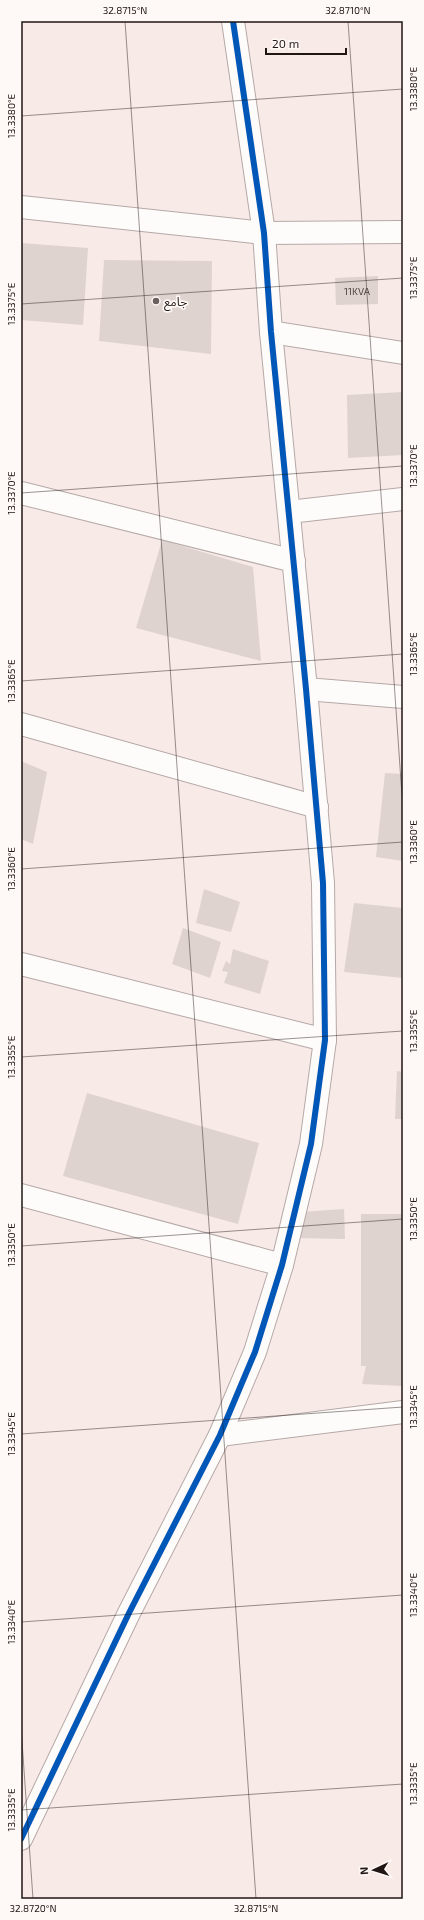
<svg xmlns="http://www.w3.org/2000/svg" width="424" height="1920" font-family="'Exo 2','Noto Sans Arabic',sans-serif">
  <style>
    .building { fill: #dfd3d0 }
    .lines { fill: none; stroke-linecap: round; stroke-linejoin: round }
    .minor-casing { stroke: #b5a9a7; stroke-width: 24 }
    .major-casing { stroke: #b5a9a7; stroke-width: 24 }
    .minor { stroke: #fefcfb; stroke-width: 22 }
    .major { stroke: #fefcfb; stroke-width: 22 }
    .cycleway-casing { stroke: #fef8f6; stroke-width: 8 }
    .cycleway { stroke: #0057b8; stroke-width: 6 }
    .ticks { fill: none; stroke: #201614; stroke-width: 1; stroke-opacity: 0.45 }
    .poi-dot { fill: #6c605e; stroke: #fef8f6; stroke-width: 1.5 }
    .labels { text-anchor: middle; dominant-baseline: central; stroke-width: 3.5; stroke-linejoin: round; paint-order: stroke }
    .number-label { font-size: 10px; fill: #504543 }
    .poi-label { font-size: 12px; fill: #201614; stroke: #fef8f6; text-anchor: start }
    .neatline { fill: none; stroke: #201614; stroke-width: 1.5 }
    .ticks-label { font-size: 10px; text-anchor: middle; fill: #201614 }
  </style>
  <rect width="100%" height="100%" fill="#f8eae7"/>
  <g class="building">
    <polygon points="21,243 88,248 83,325 21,320"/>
    <polygon points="104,260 212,261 211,354 99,341"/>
    <polygon points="378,276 378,304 336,305 335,278"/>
    <polygon points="403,392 403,455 348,458 347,395"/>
    <polygon points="162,540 253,567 261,661 136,628"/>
    <polygon points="21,761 47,772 33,844 21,839"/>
    <polygon points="385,773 403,774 403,861 376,857"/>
    <polygon points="204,889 240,902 231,932 196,923"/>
    <polygon points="354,903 403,908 403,978 344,972"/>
    <polygon points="183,928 221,942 210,978 172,964"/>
    <polygon points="233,949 269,961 260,994 224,983 228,972 222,971 226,961 230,964"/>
    <polygon points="397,1071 403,1072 403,1119 395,1119"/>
    <polygon points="87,1093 259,1143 238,1224 63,1176"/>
    <polygon points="344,1209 345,1239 293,1238 300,1212"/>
    <polygon points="361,1214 403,1214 402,1386 362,1384 366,1366 361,1366"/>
  </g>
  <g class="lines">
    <g class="minor-casing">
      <g id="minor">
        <polyline points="271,332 403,353"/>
        <polyline points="21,493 294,561"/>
        <polyline points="289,512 403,499"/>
        <polyline points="306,689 403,697"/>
        <polyline points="21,724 317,807"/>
        <polyline points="21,964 325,1040"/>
        <polyline points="21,1195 282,1265"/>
        <polyline points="220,1435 403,1412"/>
        <polyline points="21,1839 129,1613 220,1435 255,1352 282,1265 311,1144 325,1040 323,883 306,689 271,332 264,233 233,21"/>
      </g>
    </g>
    <g class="major-casing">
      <polyline id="major" points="21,207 264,233 403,232"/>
    </g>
    <use href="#minor" class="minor"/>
    <use href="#major" class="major"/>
    <g class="cycleway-casing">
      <polyline id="cycleway" points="21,1839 129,1613 220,1435 255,1352 282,1265 311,1144 325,1040 323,883 306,689 271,332 264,233 233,21"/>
    </g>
    <use href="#cycleway" class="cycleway"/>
  </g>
  <path class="ticks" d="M 125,21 L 256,1899M 348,21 L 403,810M 21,116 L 403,89M 21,304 L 403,278M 21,493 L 403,466M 21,681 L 403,654M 21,869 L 403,842M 21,1057 L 403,1031M 21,1246 L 403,1219M 21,1434 L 403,1407M 21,1622 L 403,1595M 21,1727 L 33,1899M 21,1810 L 403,1784"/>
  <circle class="poi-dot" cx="156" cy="301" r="4"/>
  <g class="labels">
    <g class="number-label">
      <text x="357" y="291">11KVA</text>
    </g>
    <g class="poi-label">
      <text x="164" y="301">جامع</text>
    </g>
  </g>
  <rect width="424" height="1920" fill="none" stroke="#fef8f6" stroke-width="44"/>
  <g transform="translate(374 1870) rotate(266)" stroke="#fef8f6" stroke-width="3" paint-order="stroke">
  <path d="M0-3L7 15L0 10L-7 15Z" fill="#201614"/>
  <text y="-6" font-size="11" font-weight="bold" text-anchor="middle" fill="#201614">N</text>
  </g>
  <path d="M266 48v6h80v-6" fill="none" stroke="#201614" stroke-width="2"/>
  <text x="272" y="48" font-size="12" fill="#201614" stroke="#fef8f6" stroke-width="3" paint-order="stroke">20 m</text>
  <rect x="22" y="22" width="380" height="1876" class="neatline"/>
  <g class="ticks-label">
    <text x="125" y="14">32.8715°N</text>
    <text x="348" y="14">32.8710°N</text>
    <text transform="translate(413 89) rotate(-90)" y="4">13.3380°E</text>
    <text transform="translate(11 116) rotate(-90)" y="4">13.3380°E</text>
    <text transform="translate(413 278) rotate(-90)" y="4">13.3375°E</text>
    <text transform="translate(11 304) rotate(-90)" y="4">13.3375°E</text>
    <text transform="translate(413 466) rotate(-90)" y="4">13.3370°E</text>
    <text transform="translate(11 493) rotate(-90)" y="4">13.3370°E</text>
    <text transform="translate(413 654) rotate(-90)" y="4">13.3365°E</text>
    <text transform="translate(11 681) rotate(-90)" y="4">13.3365°E</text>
    <text transform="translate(413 842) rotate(-90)" y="4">13.3360°E</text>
    <text transform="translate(11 869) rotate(-90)" y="4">13.3360°E</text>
    <text transform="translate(413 1031) rotate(-90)" y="4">13.3355°E</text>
    <text transform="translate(11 1057) rotate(-90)" y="4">13.3355°E</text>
    <text transform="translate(413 1219) rotate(-90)" y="4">13.3350°E</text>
    <text transform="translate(11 1245) rotate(-90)" y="4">13.3350°E</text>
    <text transform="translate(413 1407) rotate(-90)" y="4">13.3345°E</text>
    <text transform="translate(11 1434) rotate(-90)" y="4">13.3345°E</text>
    <text transform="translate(413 1595) rotate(-90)" y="4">13.3340°E</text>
    <text transform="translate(11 1622) rotate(-90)" y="4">13.3340°E</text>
    <text transform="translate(413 1784) rotate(-90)" y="4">13.3335°E</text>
    <text transform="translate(11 1810) rotate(-90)" y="4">13.3335°E</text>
    <text x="33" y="1912">32.8720°N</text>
    <text x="256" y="1912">32.8715°N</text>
  </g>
</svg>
